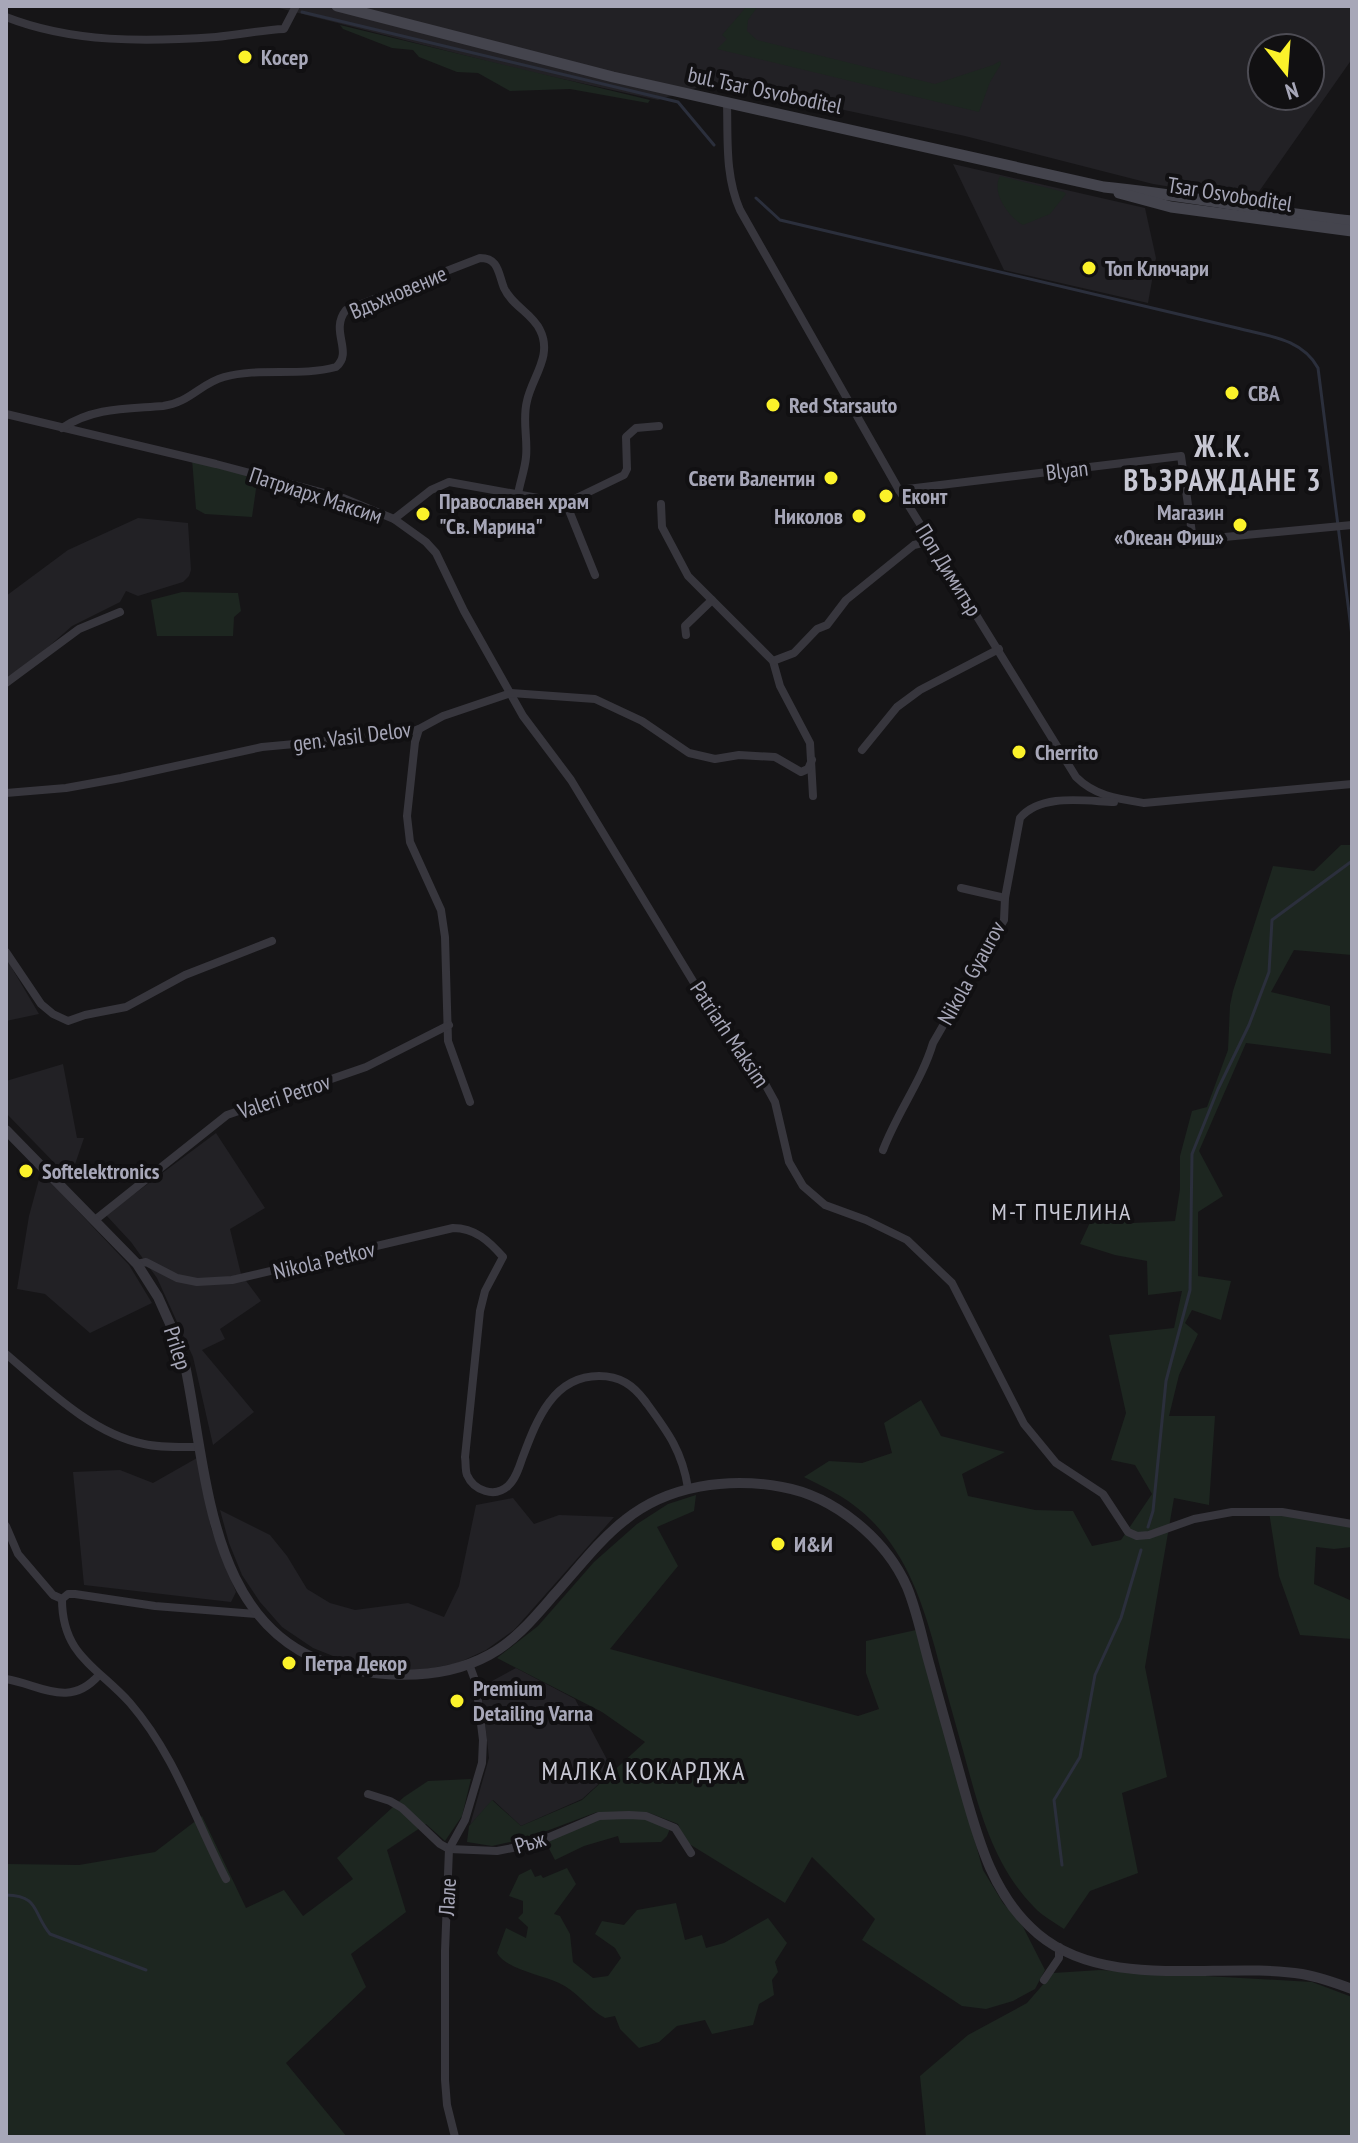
<svg xmlns="http://www.w3.org/2000/svg" width="1358" height="2143" font-family="'PT Sans Narrow',sans-serif">
  <style>
    .built { fill: #222125; fill-rule: evenodd }
    .green { fill: #1d2620 }
    .lines { fill: none; stroke-linecap: round; stroke-linejoin: round }
    .stream { stroke: #2b2f3c; stroke-width: 3 }
    .minor { stroke: #37363d; stroke-width: 8 }
    .tertiary { stroke: #37363d; stroke-width: 10 }
    .secondary { stroke: #44444d; stroke-width: 11 }
    .poi-dot { fill: #fbf22a; stroke: #111012; stroke-width: 3 }
    .labels { text-anchor: middle; dominant-baseline: central; stroke-width: 8; stroke-linejoin: round; paint-order: stroke }
    .poi-label { font-size: 22px; font-weight: bold; fill: #a7a7b8; stroke: #111012; text-anchor: start }
    .street-label { font-size: 22px; fill: #a7a7b8; stroke: #111012 }
    .neighbourhood-label { font-size: 24px; letter-spacing: 2px; fill: #c8c8d4; stroke: #111012 }
    .quarter-label { font-size: 26px; letter-spacing: 2px; fill: #c8c8d4; stroke: #111012 }
    .district-label { font-size: 30px; font-weight: bold; letter-spacing: 2px; fill: #c8c8d4; stroke: #111012 }
  </style>
  <rect width="100%" height="100%" fill="#161517"/>
  <g class="built">
    <path d="M 271,6 L 1352,6 L 1352,59 L 1253,200 L 1153,184 L 965,136 L 715,82 L 658,100 L 526,71 ZM 1262,48 L 1310,48 L 1310,96 L 1262,96 Z"/>
    <polygon points="953,164 1145,208 1156,258 1148,303 1004,270"/>
    <polygon points="138,518 188,523 191,570 189,576 183,582 138,596 126,591 120,602 72,626 39,655 6,678 6,596 68,550"/>
    <polygon points="6,958 39,1014 6,1021"/>
    <polygon points="63,1064 77,1138 84,1138 70,1179 6,1113 6,1081"/>
    <polygon points="216,1133 265,1208 230,1229 241,1274 261,1301 220,1329 225,1339 202,1350 254,1412 213,1445 193,1357 157,1278 131,1242 106,1215"/>
    <polygon points="41,1172 129,1265 152,1303 90,1333 45,1294 17,1289 29,1216"/>
    <polygon points="197,1458 211,1528 236,1592 231,1602 84,1585 73,1472 120,1470 153,1483"/>
    <polygon points="513,1498 534,1524 559,1515 614,1517 514,1630 486,1650 458,1663 422,1670 388,1669 348,1662 313,1648 282,1627 260,1602 242,1575 229,1543 220,1510 270,1535 287,1556 307,1589 330,1603 355,1610 408,1603 444,1617 459,1586 476,1505"/>
    <polygon points="516,1668 575,1699 613,1771 582,1799 521,1826 493,1800 470,1825 489,1758 481,1687"/>
  </g>
  <g class="green">
    <polygon points="747,6 758,6 748,20 747,31 757,40 935,84 993,65 1000,61 1001,64 990,82 979,112 717,49 727,39 722,35"/>
    <polygon points="340,25 650,100 648,103 570,89 510,91 478,73 457,72 419,57 413,50 392,48 343,29"/>
    <path d="M 1000,176 L 1064,192 L 1066,194 L 1050,214 L 1023,225 C 1008,217 991,192 1000,176 Z"/>
    <polygon points="192,459 258,475 252,517 205,514 196,509"/>
    <polygon points="182,592 238,593 241,611 234,617 233,636 157,636 151,600"/>
    <path d="M 1341,845 L 1352,845 L 1352,955 L 1294,950 L 1271,992 L 1330,1006 L 1331,1054 L 1246,1043 L 1199,1151 L 1223,1196 L 1198,1212 L 1198,1276 L 1231,1281 L 1221,1320 L 1192,1310 L 1185,1323 L 1198,1334 L 1179,1375 L 1169,1416 L 1215,1416 L 1209,1505 L 1174,1498 L 1145,1667 L 1167,1777 L 1122,1793 L 1138,1873 L 1090,1891 L 1064,1929 C 1054,1922 1042,1916 1034,1907 C 993,1865 979,1809 964,1754 C 954,1719 944,1683 935,1648 C 921,1597 903,1546 861,1511 C 844,1496 824,1487 804,1477 L 829,1461 L 862,1463 L 892,1453 L 884,1423 L 921,1400 L 941,1436 L 1005,1452 L 962,1474 L 968,1496 L 1035,1510 L 1073,1511 L 1092,1546 L 1121,1540 L 1152,1494 L 1135,1465 L 1111,1460 L 1126,1413 L 1109,1335 L 1174,1328 L 1182,1291 L 1148,1295 L 1147,1261 L 1115,1255 L 1080,1244 L 1093,1216 L 1133,1223 L 1175,1221 L 1180,1189 L 1180,1156 L 1192,1111 L 1207,1107 L 1228,1050 L 1230,1005 L 1233,991 L 1273,866 L 1314,871 Z"/>
    <polygon points="696,1495 694,1511 657,1527 678,1566 610,1649 858,1716 879,1709 866,1673 866,1641 916,1630 983,1870 1003,1903 1020,1921 1045,1970 1035,1989 1013,2001 986,2009 962,2006 862,1940 875,1919 812,1857 785,1903 686,1842 678,1824 647,1812 597,1812 528,1838 492,1846 467,1842 469,1826 492,1800 521,1826 582,1800 645,1742 602,1712 497,1658 538,1626 594,1562 637,1524 668,1504"/>
    <polygon points="1269,1512 1352,1524 1352,1547 1334,1549 1316,1547 1314,1584 1352,1601 1352,1639 1300,1635 1279,1576"/>
    <polygon points="471,1779 462,1816 445,1841 426,1824 387,1850 406,1912 351,1954 366,1987 286,2063 347,2137 6,2137 6,1864 79,1865 155,1852 202,1816 246,1908 284,1890 303,1916 353,1879 337,1858 404,1797 428,1781"/>
    <polygon points="629,1815 671,1826 667,1836 661,1842 620,1843 618,1836 584,1846 555,1860 544,1839 599,1816"/>
    <path d="M 567,1868 L 576,1884 L 554,1914 L 560,1916 L 570,1934 L 573,1962 L 593,1978 L 608,1976 L 621,1958 L 615,1948 L 595,1934 L 602,1921 L 624,1925 L 637,1910 L 676,1903 L 685,1940 L 702,1935 L 706,1948 L 724,1943 L 768,1918 L 787,1943 L 775,1962 L 778,1972 L 772,1980 L 774,1995 L 759,2004 L 753,2025 L 712,2034 L 705,2020 L 677,2026 L 659,2042 L 639,2048 L 620,2029 L 615,2016 L 605,2018 C 588,2009 576,1990 559,1983 C 542,1975 506,1969 497,1953 L 506,1928 L 526,1938 L 528,1927 L 518,1918 L 523,1913 L 523,1901 L 509,1896 L 519,1875 L 531,1869 L 535,1877 L 541,1875 L 543,1878 Z"/>
    <polygon points="1100,1970 1312,1982 1352,1997 1352,2137 926,2137 920,2076 968,2035 1027,2003 1053,1973"/>
  </g>
  <g class="lines">
    <g class="stream">
      <polyline points="302,12 678,102 714,145"/>
      <path d="M 756,198 L 780,220 L 1237,328 C 1267,336 1302,338 1318,368 L 1352,636"/>
      <polyline points="1148,1527 1153,1511 1166,1381 1190,1290 1192,1154 1218,1089 1249,1025 1269,972 1272,920 1352,861"/>
      <polyline points="1062,1865 1054,1800 1080,1757 1095,1675 1121,1618 1141,1550"/>
      <path d="M 6,1895 C 40,1896 32,1912 50,1934 L 146,1970"/>
    </g>
    <g class="minor">
      <path d="M 6,17 C 72,43 146,42 216,37 C 239,35 261,30 284,29 L 296,6"/>
      <path d="M 727,103 C 728,140 725,176 740,210 L 899,490 L 1076,777 C 1095,796 1118,799 1144,803 L 1352,784"/>
      <polyline points="6,414 216,464 343,498 394,519 426,542 436,553 464,611 523,716 571,780 705,1001 764,1082 775,1102 789,1162 803,1186 825,1205 866,1220 907,1240 952,1283 1024,1424 1056,1463 1103,1494 1128,1532 1137,1536 1149,1535 1194,1519 1232,1512 1282,1512 1352,1524"/>
      <path d="M 62,428 C 94,407 127,409 163,406 C 189,403 201,383 224,377 C 260,367 300,377 336,367 C 354,352 329,331 346,310 L 480,258 C 499,258 498,273 504,288 C 512,306 532,313 540,330 C 553,356 532,377 527,401 C 522,420 528,438 526,457 C 525,469 520,482 518,494"/>
      <polyline points="899,490 1181,456 1193,540 1352,525"/>
      <polyline points="566,503 624,475 627,469 626,437 636,428 659,426"/>
      <polyline points="661,504 662,527 688,576 773,661 780,686 810,743 813,796"/>
      <polyline points="394,519 431,490 449,482 566,503 595,575"/>
      <polyline points="686,635 685,626 712,600"/>
      <polyline points="773,661 794,653 817,629 827,625 846,600 914,545 930,541"/>
      <polyline points="6,683 79,629 120,612"/>
      <polyline points="419,729 415,742 407,816 410,842 441,910 445,937 448,1041 470,1102"/>
      <polyline points="862,750 897,707 920,690 999,649"/>
      <polyline points="6,793 66,788 121,778 262,747 403,734 419,729 443,716 511,693 595,699 642,721 689,753 715,759 739,755 775,757 801,772 808,769 812,760"/>
      <polyline points="961,888 1005,898"/>
      <polyline points="6,952 41,1004 53,1014 68,1021 85,1015 126,1007 185,975 272,941"/>
      <path d="M 883,1150 C 897,1113 922,1080 933,1043 L 1004,920 L 1005,898 L 1020,818 C 1041,793 1085,801 1114,802"/>
      <polyline points="95,1220 227,1115 366,1067 449,1025"/>
      <path d="M 137,1264 L 146,1262 L 177,1278 L 197,1282 L 232,1280 L 453,1228 C 475,1228 489,1241 503,1257 L 485,1291 L 480,1311 L 465,1457 C 466,1463 465,1470 467,1475 C 474,1491 495,1498 508,1486 C 515,1480 519,1468 522,1459 C 536,1422 552,1376 599,1376 C 620,1376 633,1385 645,1401 C 667,1431 682,1450 688,1488"/>
      <path d="M 6,1354 C 45,1387 92,1434 144,1444 C 162,1448 182,1447 200,1447"/>
      <polyline points="6,1526 18,1554 53,1595 62,1599"/>
      <path d="M 6,1679 C 41,1685 69,1709 99,1675"/>
      <polyline points="368,1794 390,1801 402,1808 440,1844 449,1849 497,1851 533,1844 599,1816 629,1815 646,1816 675,1828 691,1853"/>
      <path d="M 226,1879 C 195,1819 175,1755 130,1703 C 98,1667 62,1656 62,1599 L 68,1594 L 75,1594 L 155,1606 L 257,1614"/>
      <polyline points="1044,1980 1059,1958 1059,1947"/>
      <polyline points="455,2137 447,2105 445,2080 445,1951 449,1849 465,1820 482,1763 483,1740 476,1683 469,1664"/>
    </g>
    <path class="tertiary" d="M 6,1130 L 137,1264 L 158,1297 L 179,1344 L 185,1365 C 209,1480 208,1642 353,1670 C 399,1678 447,1678 489,1655 C 515,1641 534,1618 553,1596 C 576,1571 598,1541 625,1520 C 668,1485 729,1477 782,1487 C 834,1496 886,1539 907,1587 C 917,1611 922,1638 929,1663 C 941,1705 952,1747 964,1789 C 979,1843 994,1897 1038,1934 C 1107,1992 1220,1961 1302,1974 C 1319,1977 1336,1983 1352,1989"/>
    <g class="secondary">
      <path d="M 337,6 L 613,77 L 1104,187 C 1187,195 1269,212 1352,221"/>
      <polyline points="1119,193 1171,207 1352,231"/>
    </g>
  </g>
  <g class="poi-dot">
    <circle cx="245" cy="57" r="8"/>
    <circle cx="1089" cy="268" r="8"/>
    <circle cx="1232" cy="393" r="8"/>
    <circle cx="773" cy="405" r="8"/>
    <circle cx="831" cy="478" r="8"/>
    <circle cx="886" cy="496" r="8"/>
    <circle cx="423" cy="514" r="8"/>
    <circle cx="859" cy="516" r="8"/>
    <circle cx="1240" cy="525" r="8"/>
    <circle cx="1019" cy="752" r="8"/>
    <circle cx="26" cy="1171" r="8"/>
    <circle cx="778" cy="1544" r="8"/>
    <circle cx="289" cy="1663" r="8"/>
    <circle cx="457" cy="1701" r="8"/>
  </g>
  <g class="labels">
    <g class="poi-label">
      <text x="261" y="57">Косер</text>
      <text x="1105" y="268">Топ Ключари</text>
      <text x="1248" y="393">CBA</text>
      <text x="789" y="405">Red Starsauto</text>
      <text x="815" y="478" text-anchor="end">Свети Валентин</text>
      <text x="902" y="496">Еконт</text>
      <text x="439" y="501">Православен храм<tspan x="439" dy="25">"Св. Марина"</tspan></text>
      <text x="1224" y="512" text-anchor="end">Магазин<tspan x="1224" dy="25">«Океан Фиш»</tspan></text>
      <text x="843" y="516" text-anchor="end">Николов</text>
      <text x="1035" y="752">Cherrito</text>
      <text x="42" y="1171">Softelektronics</text>
      <text x="794" y="1544">И&amp;И</text>
      <text x="305" y="1663">Петра Декор</text>
      <text x="473" y="1688">Premium<tspan x="473" dy="25">Detailing Varna</tspan></text>
    </g>
    <g class="street-label">
      <text transform="translate(765 90) rotate(12)">bul. Tsar Osvoboditel</text>
      <text transform="translate(1230 194) rotate(9)">Tsar Osvoboditel</text>
      <text transform="translate(398 292) rotate(-23)">Вдъхновение</text>
      <text transform="translate(1067 470) rotate(-7)">Blyan</text>
      <text transform="translate(316 495) rotate(18)">Патриарх Максим</text>
      <text transform="translate(949 570) rotate(58)">Поп Димитър</text>
      <text transform="translate(352 736) rotate(-7)">gen. Vasil Delov</text>
      <text transform="translate(971 973) rotate(-61)">Nikola Gyaurov</text>
      <text transform="translate(730 1034) rotate(56)">Patriarh Maksim</text>
      <text transform="translate(284 1096) rotate(-19)">Valeri Petrov</text>
      <text transform="translate(324 1260) rotate(-13)">Nikola Petkov</text>
      <text transform="translate(178 1348) rotate(72)">Prilep</text>
      <text transform="translate(530 1842) rotate(-17)">Ръж</text>
      <text transform="translate(447 1897) rotate(-87)">Лале</text>
    </g>
    <g class="neighbourhood-label">
      <text x="1062" y="1211">М-Т ПЧЕЛИНА</text>
    </g>
    <g class="quarter-label">
      <text x="644" y="1770">МАЛКА КОКАРДЖА</text>
    </g>
    <g class="district-label">
      <text x="1223" y="445">Ж.К.<tspan x="1223" dy="34">ВЪЗРАЖДАНЕ 3</tspan></text>
    </g>
  </g>
  <rect width="1358" height="2143" fill="none" stroke="#a7a7b8" stroke-width="16"/>
  <g transform="translate(1286 72) rotate(163)"><circle r="38" fill="#111012" stroke="#4d4c54" stroke-width="2"/>
  <path d="M0-6L14 30L0 20L-14 30Z" fill="#fbf22a"/>
  <text y="-12" font-size="22" font-weight="bold" text-anchor="middle" fill="#a7a7b8">N</text>
  </g>
</svg>
